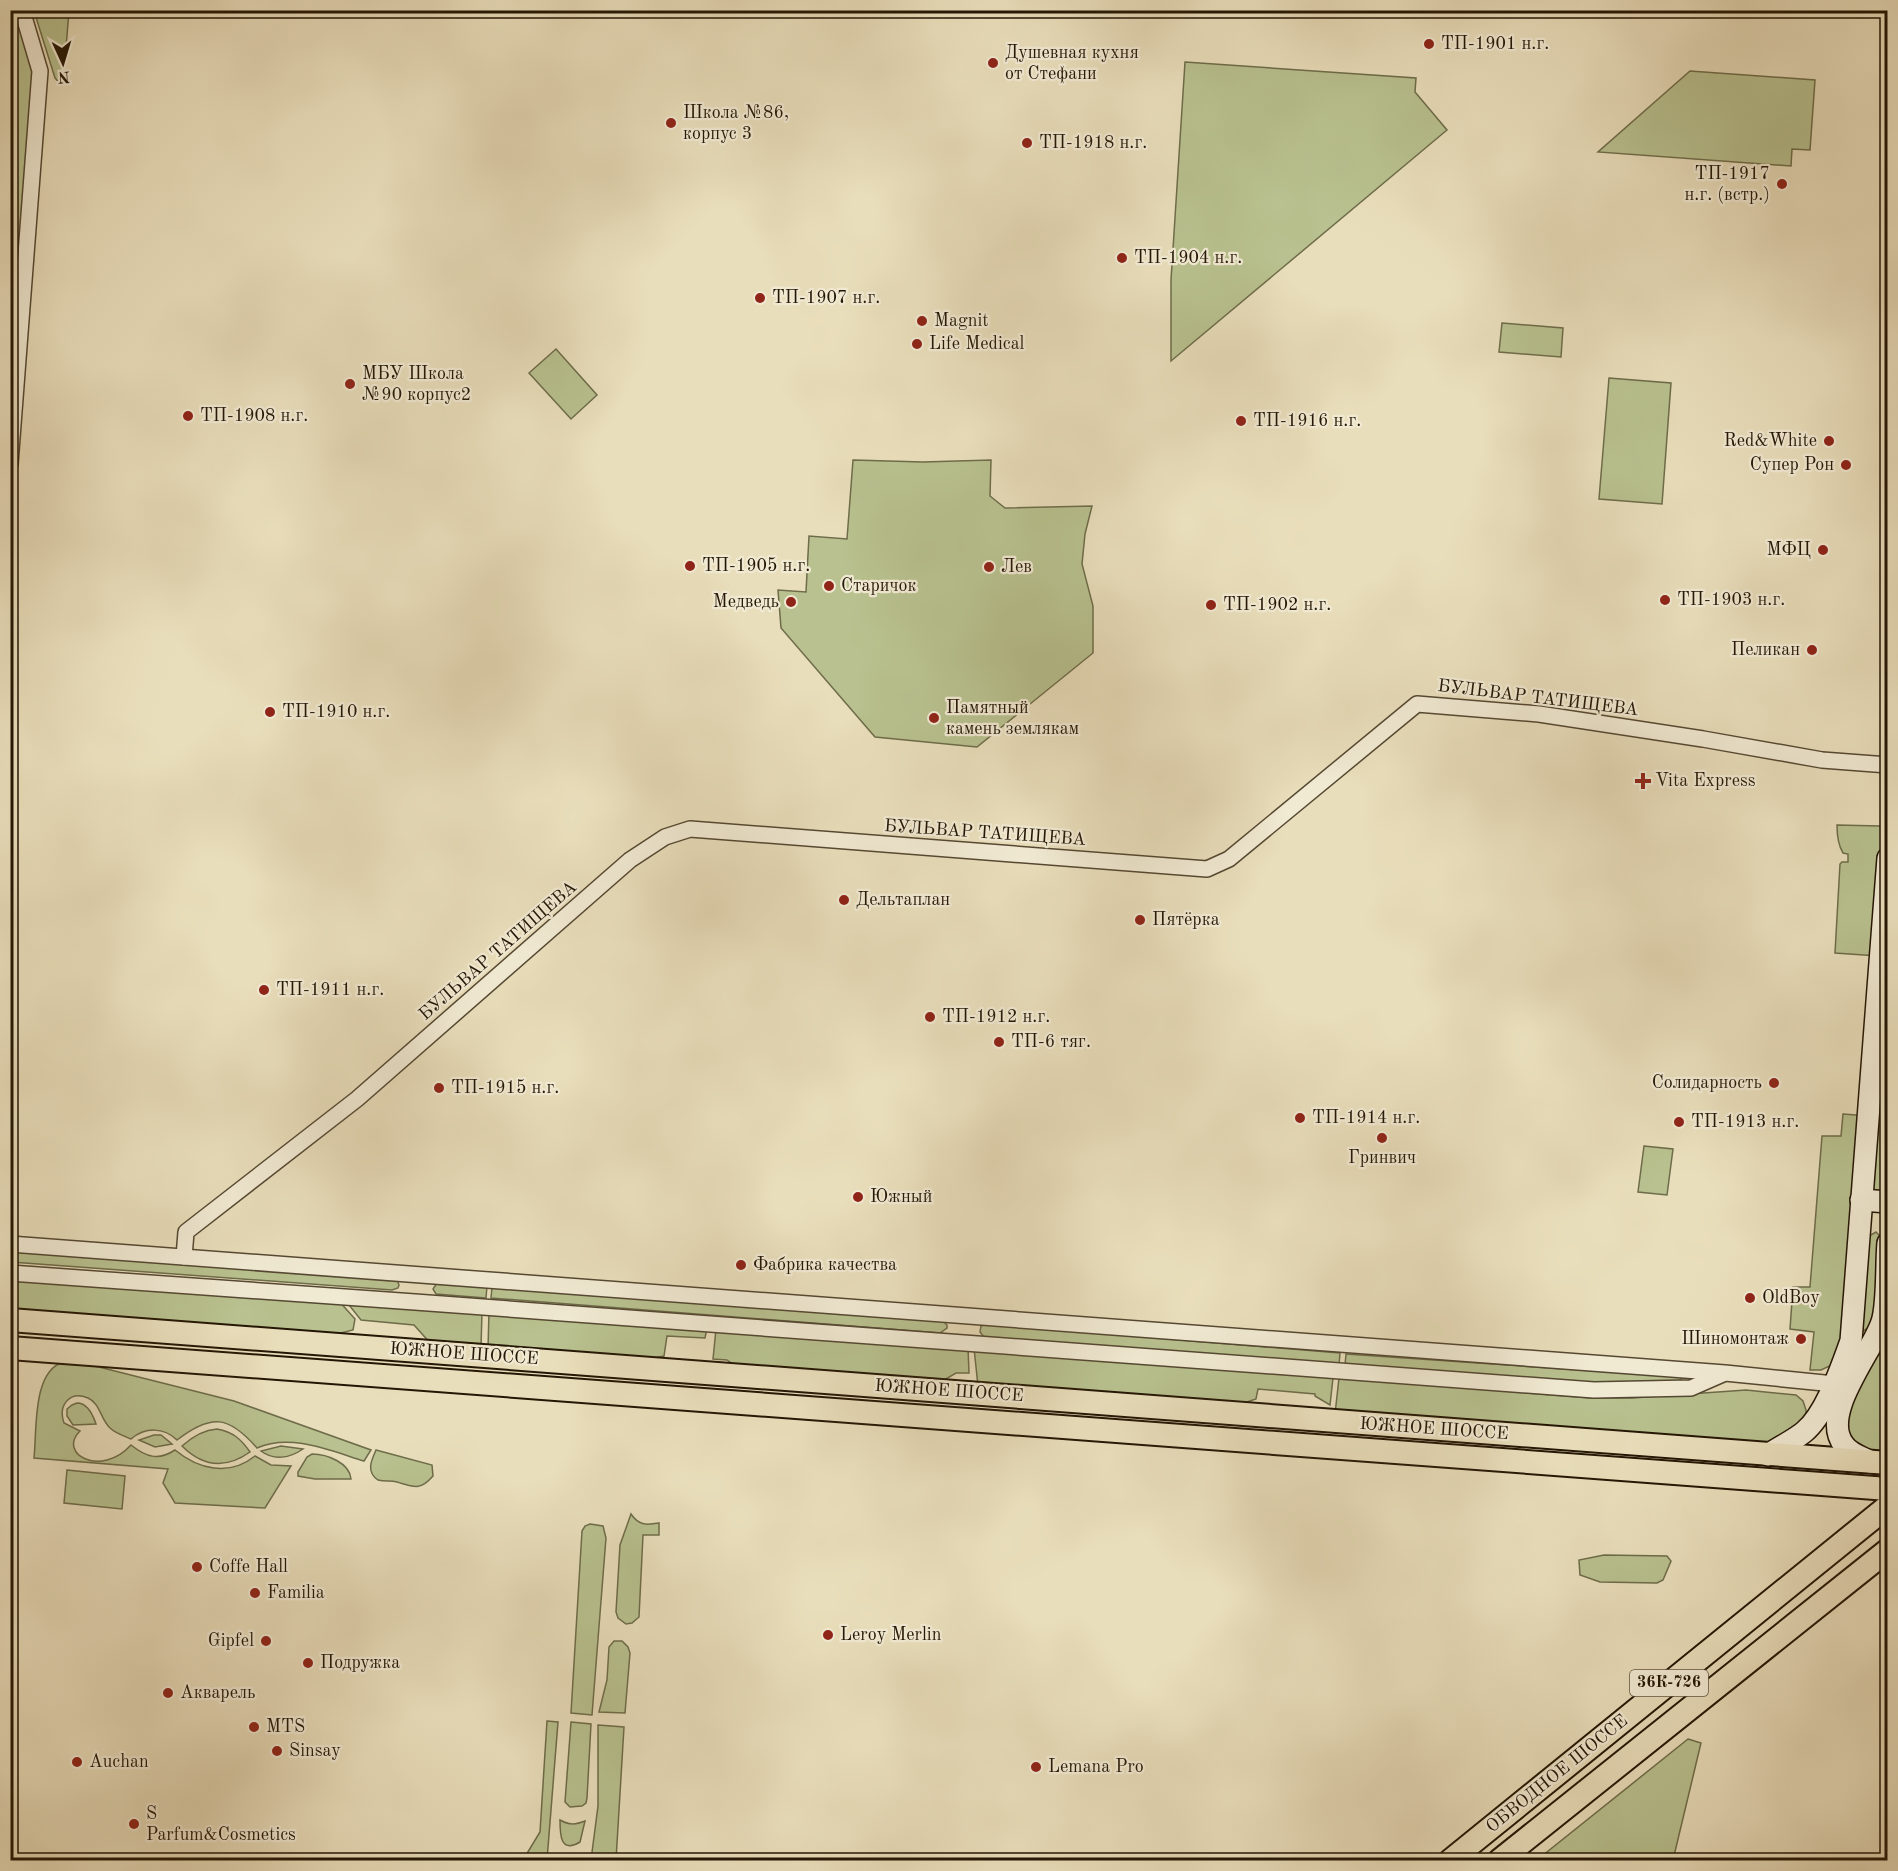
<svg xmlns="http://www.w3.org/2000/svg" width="1898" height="1871" font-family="'Old Standard TT',serif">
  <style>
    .green { fill: #b8c18f; stroke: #6e6c4a; stroke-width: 1.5 }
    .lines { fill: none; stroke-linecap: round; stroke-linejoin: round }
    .minor-casing { stroke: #554832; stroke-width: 18 }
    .secondary-casing { stroke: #241605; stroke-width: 24 }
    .primary-casing { stroke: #241605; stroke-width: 26 }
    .minor { stroke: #f1ead3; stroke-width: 15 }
    .secondary { stroke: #f1ead3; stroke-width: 21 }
    .primary { stroke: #e9debb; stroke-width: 22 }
    .poi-dot { fill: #8f2418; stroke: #f1ead3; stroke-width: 2 }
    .labels { text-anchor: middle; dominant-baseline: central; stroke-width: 4.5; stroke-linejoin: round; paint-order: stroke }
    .shield { fill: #f1ead3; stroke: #625643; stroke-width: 1.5 }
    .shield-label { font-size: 16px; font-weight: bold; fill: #241605 }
    .poi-label { font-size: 18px; fill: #241605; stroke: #f1ead3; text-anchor: start }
    .street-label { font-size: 18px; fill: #241605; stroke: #f1ead3 }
  </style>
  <rect width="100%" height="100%" fill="#e9debb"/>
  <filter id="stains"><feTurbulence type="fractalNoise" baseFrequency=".00333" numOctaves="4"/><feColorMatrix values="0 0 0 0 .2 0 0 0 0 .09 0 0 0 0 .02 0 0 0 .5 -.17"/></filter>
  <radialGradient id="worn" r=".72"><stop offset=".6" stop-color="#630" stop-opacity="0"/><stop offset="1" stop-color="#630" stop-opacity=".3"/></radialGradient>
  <g class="green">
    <polygon points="34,11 69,11 63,84 60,84 55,78"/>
    <polygon points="17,15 38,73 11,411 10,66 14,19"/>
    <polygon points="1185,62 1416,78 1415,92 1447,130 1171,361 1171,280"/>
    <polygon points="1690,71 1815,80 1810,150 1792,149 1791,166 1598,152"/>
    <polygon points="1502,323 1563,328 1561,357 1499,352"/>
    <polygon points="556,349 597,395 571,419 529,373"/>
    <polygon points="1609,378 1671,383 1662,504 1599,499"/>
    <polygon points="853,460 923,462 991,460 990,496 1005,508 1092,506 1085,534 1082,564 1093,606 1093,653 977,747 875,737 781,628 778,590 806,592 809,536 847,539"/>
    <path d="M 1837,825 L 1880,826 L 1885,834 L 1878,956 L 1835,953 L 1840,864 L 1842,862 L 1848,862 L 1848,854 L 1843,853 C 1838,845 1837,834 1837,825 Z"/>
    <polygon points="1887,988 1888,1143 1884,1189 1882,1192 1876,1193 1873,1190"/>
    <polygon points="1843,1114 1856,1115 1859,1117 1844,1341 1834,1364 1821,1370 1810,1370 1814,1332 1790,1329 1793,1287 1810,1287 1822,1136 1841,1136"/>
    <polygon points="1644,1146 1673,1149 1667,1195 1638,1192"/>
    <polygon points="1876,1232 1881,1237 1876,1312 1871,1326 1860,1333 1869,1236"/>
    <polygon points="10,1250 397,1280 399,1285 398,1288 392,1290 11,1262"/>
    <polygon points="10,1275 338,1300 355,1319 353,1330 329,1336 11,1311"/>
    <polygon points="437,1283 487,1286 486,1298 436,1294 433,1289"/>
    <polygon points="492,1287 943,1321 947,1325 947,1328 940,1333 491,1298"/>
    <polygon points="345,1300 482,1311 481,1348 432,1345 414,1325 361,1320"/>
    <polygon points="489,1311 707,1328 705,1338 667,1336 664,1356 643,1360 488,1349"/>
    <polygon points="987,1324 1340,1353 1339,1365 984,1337 980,1332 981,1326"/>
    <polygon points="716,1329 968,1348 969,1373 956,1373 939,1383 738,1368 727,1360 713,1359"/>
    <polygon points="1887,1334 1887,1456 1860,1452 1841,1417"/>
    <polygon points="974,1348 1333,1378 1330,1405 1315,1396 1315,1394 1258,1389 1256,1399 1235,1406 978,1386"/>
    <polygon points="1346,1354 1683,1377 1678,1382 1582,1382 1345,1365"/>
    <path d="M 64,1362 L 87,1364 L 234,1401 L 371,1450 L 364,1461 C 331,1451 291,1433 257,1448 C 229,1416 212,1413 177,1440 C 164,1427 145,1427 131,1439 C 124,1436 115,1433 110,1428 C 101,1420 100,1403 88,1398 C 69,1390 58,1406 64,1423 L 80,1431 C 57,1454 101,1478 131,1445 C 146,1457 158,1461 175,1450 C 198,1469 229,1477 255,1456 L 271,1465 L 291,1466 L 265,1508 L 175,1503 L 163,1483 L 168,1469 L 34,1458 C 37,1431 32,1370 64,1362 Z"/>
    <polygon points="1339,1378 1591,1398 1632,1398 1746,1390 1796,1395 1803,1401 1806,1410 1806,1419 1775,1445 1335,1414"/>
    <path d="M 77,1403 C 87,1403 93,1415 96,1424 L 73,1425 L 67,1416 L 67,1409 L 72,1405 Z"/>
    <path d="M 217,1429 C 233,1432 241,1439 250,1452 C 226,1469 203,1467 182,1446 C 192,1437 203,1430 217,1429 Z"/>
    <polygon points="154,1435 161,1435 172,1444 155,1447 139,1440"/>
    <path d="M 281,1446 L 303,1449 C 290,1458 274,1461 261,1451 Z"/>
    <path d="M 376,1450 L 432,1465 L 433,1476 C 420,1491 414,1487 397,1482 C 391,1480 385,1482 378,1480 C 366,1472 371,1461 376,1450 Z"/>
    <path d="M 312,1454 C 327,1454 350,1463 351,1479 L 315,1479 L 298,1476 L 298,1472 L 307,1457 Z"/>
    <polygon points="67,1470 125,1476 122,1509 64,1503"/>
    <path d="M 631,1514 C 639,1526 647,1525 659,1523 L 659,1535 L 643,1535 L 639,1617 L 632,1623 L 626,1624 L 618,1618 L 616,1612 L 620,1545 Z"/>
    <polygon points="590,1524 603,1526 606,1538 592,1715 571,1713 582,1531 585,1526"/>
    <polygon points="1604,1555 1667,1556 1671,1561 1663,1580 1657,1583 1600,1582 1580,1575 1579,1560"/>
    <polygon points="614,1641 622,1641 628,1647 630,1653 625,1713 599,1712 607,1680 609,1647"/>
    <polygon points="547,1721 558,1722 547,1860 523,1860 540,1832"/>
    <polygon points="571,1722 591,1724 587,1798 586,1803 582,1806 570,1807 565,1802"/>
    <polygon points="598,1725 624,1727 616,1860 591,1860 598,1806"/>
    <polygon points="1688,1739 1701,1743 1673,1860 1537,1860"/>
    <path d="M 560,1820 C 569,1825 575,1825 585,1821 L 580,1842 C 560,1854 560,1834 560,1820 Z"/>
  </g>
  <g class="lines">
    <g class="minor-casing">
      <g id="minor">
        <polyline points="10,464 40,71 22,10"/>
        <polyline points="10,1244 1725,1373 1844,1385"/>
        <polyline points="184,1257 186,1232 357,1099 630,860 665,837 690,829 1207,869 1229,859 1417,704 1539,714 1703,739 1822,760 1888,765"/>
        <polyline points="10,1273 415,1302 1594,1390 1691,1388 1723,1374"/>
      </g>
    </g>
    <g class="secondary-casing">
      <g id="secondary">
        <polyline points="1861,1200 1888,1202"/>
        <path d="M 1768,1455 C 1779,1447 1793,1441 1804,1432 C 1826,1414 1841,1368 1851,1341 L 1888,858"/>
        <path d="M 1871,1462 C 1862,1457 1850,1454 1844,1445 C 1819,1414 1872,1353 1882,1322 C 1888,1304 1886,1264 1888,1243"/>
      </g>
    </g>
    <g class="primary-casing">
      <g id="primary">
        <polyline points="10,1320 1888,1463"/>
        <polyline points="10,1348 1888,1489"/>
        <polyline points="1451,1860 1888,1506"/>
        <polyline points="1500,1860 1888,1550"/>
      </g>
    </g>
    <use href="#minor" class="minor"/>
    <use href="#secondary" class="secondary"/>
    <use href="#primary" class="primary"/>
  </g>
  <g class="poi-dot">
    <circle cx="1429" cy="44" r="6"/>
    <circle cx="993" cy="63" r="6"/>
    <circle cx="671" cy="123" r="6"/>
    <circle cx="1027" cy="143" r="6"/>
    <circle cx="1782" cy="184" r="6"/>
    <circle cx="1122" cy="258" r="6"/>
    <circle cx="760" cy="298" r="6"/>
    <circle cx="922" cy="321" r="6"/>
    <circle cx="917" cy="344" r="6"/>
    <circle cx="350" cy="384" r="6"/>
    <circle cx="188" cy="416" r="6"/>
    <circle cx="1241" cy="421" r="6"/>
    <circle cx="1829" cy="441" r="6"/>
    <circle cx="1846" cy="465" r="6"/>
    <circle cx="1823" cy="550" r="6"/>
    <circle cx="690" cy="566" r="6"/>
    <circle cx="989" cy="567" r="6"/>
    <circle cx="829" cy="586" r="6"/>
    <circle cx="1665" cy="600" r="6"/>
    <circle cx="791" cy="602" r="6"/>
    <circle cx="1211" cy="605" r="6"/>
    <circle cx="1812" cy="650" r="6"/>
    <circle cx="270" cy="712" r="6"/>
    <circle cx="934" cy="718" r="6"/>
    <path d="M1640 772h6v6h6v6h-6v6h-6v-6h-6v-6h6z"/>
    <circle cx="844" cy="900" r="6"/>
    <circle cx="1140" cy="920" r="6"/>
    <circle cx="264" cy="990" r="6"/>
    <circle cx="930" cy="1017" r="6"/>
    <circle cx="999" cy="1042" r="6"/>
    <circle cx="1774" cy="1083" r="6"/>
    <circle cx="439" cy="1088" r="6"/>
    <circle cx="1300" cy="1118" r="6"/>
    <circle cx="1679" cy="1122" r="6"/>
    <circle cx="1382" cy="1138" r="6"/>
    <circle cx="858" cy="1197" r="6"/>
    <circle cx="741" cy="1265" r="6"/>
    <circle cx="1750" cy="1298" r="6"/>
    <circle cx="1801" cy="1339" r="6"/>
    <circle cx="197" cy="1567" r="6"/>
    <circle cx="255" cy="1593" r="6"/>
    <circle cx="828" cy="1635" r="6"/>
    <circle cx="266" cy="1641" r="6"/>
    <circle cx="308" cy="1663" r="6"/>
    <circle cx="168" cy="1693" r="6"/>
    <circle cx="254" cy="1727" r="6"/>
    <circle cx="277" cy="1751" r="6"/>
    <circle cx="77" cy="1762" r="6"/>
    <circle cx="1036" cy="1767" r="6"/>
    <circle cx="134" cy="1824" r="6"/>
  </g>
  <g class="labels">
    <rect class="shield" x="1630" y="1670" width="78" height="26" rx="4.5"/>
    <g class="shield-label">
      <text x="1669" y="1683">36К-726</text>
    </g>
    <g class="poi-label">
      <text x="1441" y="44">ТП-1901 н.г.</text>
      <text x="1005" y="53">Душевная кухня<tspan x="1005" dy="21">от Стефани</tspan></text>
      <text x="683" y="113">Школа №86,<tspan x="683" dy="21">корпус 3</tspan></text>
      <text x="1039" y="143">ТП-1918 н.г.</text>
      <text x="1770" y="174" text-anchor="end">ТП-1917<tspan x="1770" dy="21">н.г. (встр.)</tspan></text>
      <text x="1134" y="258">ТП-1904 н.г.</text>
      <text x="772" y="298">ТП-1907 н.г.</text>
      <text x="934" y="321">Magnit</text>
      <text x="929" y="344">Life Medical</text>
      <text x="362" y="374">МБУ Школа<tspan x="362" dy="21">№90 корпус2</tspan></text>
      <text x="200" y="416">ТП-1908 н.г.</text>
      <text x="1253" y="421">ТП-1916 н.г.</text>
      <text x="1817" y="441" text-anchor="end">Red&amp;White</text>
      <text x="1834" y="465" text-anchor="end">Супер Рон</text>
      <text x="1811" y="550" text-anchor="end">МФЦ</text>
      <text x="702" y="566">ТП-1905 н.г.</text>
      <text x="1001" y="567">Лев</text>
      <text x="841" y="586">Старичок</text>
      <text x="1677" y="600">ТП-1903 н.г.</text>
      <text x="779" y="602" text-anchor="end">Медведь</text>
      <text x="1223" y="605">ТП-1902 н.г.</text>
      <text x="1800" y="650" text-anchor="end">Пеликан</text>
      <text x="946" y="708">Памятный<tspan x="946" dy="21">камень землякам</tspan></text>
      <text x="282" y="712">ТП-1910 н.г.</text>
      <text x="1655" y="781">Vita Express</text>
      <text x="856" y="900">Дельтаплан</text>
      <text x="1152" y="920">Пятёрка</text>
      <text x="276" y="990">ТП-1911 н.г.</text>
      <text x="942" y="1017">ТП-1912 н.г.</text>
      <text x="1011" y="1042">ТП-6 тяг.</text>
      <text x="1762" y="1083" text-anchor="end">Солидарность</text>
      <text x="451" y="1088">ТП-1915 н.г.</text>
      <text x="1312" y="1118">ТП-1914 н.г.</text>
      <text x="1691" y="1122">ТП-1913 н.г.</text>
      <text x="1382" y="1158" text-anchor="middle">Гринвич</text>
      <text x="870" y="1197">Южный</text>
      <text x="753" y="1265">Фабрика качества</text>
      <text x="1762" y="1298">OldBoy</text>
      <text x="1789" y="1339" text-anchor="end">Шиномонтаж</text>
      <text x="209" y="1567">Coffe Hall</text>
      <text x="267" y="1593">Familia</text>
      <text x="840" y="1635">Leroy Merlin</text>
      <text x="254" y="1641" text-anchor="end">Gipfel</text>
      <text x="320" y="1663">Подружка</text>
      <text x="180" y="1693">Акварель</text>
      <text x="266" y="1727">MTS</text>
      <text x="289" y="1751">Sinsay</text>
      <text x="89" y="1762">Auchan</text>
      <text x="1048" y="1767">Lemana Pro</text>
      <text x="146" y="1814">S<tspan x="146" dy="21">Parfum&amp;Cosmetics</tspan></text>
    </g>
    <g class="street-label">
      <text transform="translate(1538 698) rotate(7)">БУЛЬВАР ТАТИЩЕВА</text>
      <text transform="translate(985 833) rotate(4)">БУЛЬВАР ТАТИЩЕВА</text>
      <text transform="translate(498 951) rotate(-41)">БУЛЬВАР ТАТИЩЕВА</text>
      <text transform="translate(464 1354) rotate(4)">ЮЖНОЕ ШОССЕ</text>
      <text transform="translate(949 1391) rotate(4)">ЮЖНОЕ ШОССЕ</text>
      <text transform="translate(1434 1429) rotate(4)">ЮЖНОЕ ШОССЕ</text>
      <text transform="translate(1557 1774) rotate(-39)">ОБВОДНОЕ ШОССЕ</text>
    </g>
  </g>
  <rect width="1898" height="1871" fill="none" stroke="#e9debb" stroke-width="36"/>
  <rect x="12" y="12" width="1874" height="1847" fill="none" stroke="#241605" stroke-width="3"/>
  <rect x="18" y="18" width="1862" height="1835" fill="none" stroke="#241605" stroke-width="1.5"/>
  <g transform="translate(63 63) rotate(176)" stroke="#f1ead3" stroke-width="4.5" paint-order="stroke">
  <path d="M0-4.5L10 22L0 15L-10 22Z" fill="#241605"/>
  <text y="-9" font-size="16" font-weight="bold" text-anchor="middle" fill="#241605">N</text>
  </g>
  <rect width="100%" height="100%" filter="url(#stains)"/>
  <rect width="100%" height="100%" fill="url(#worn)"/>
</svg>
